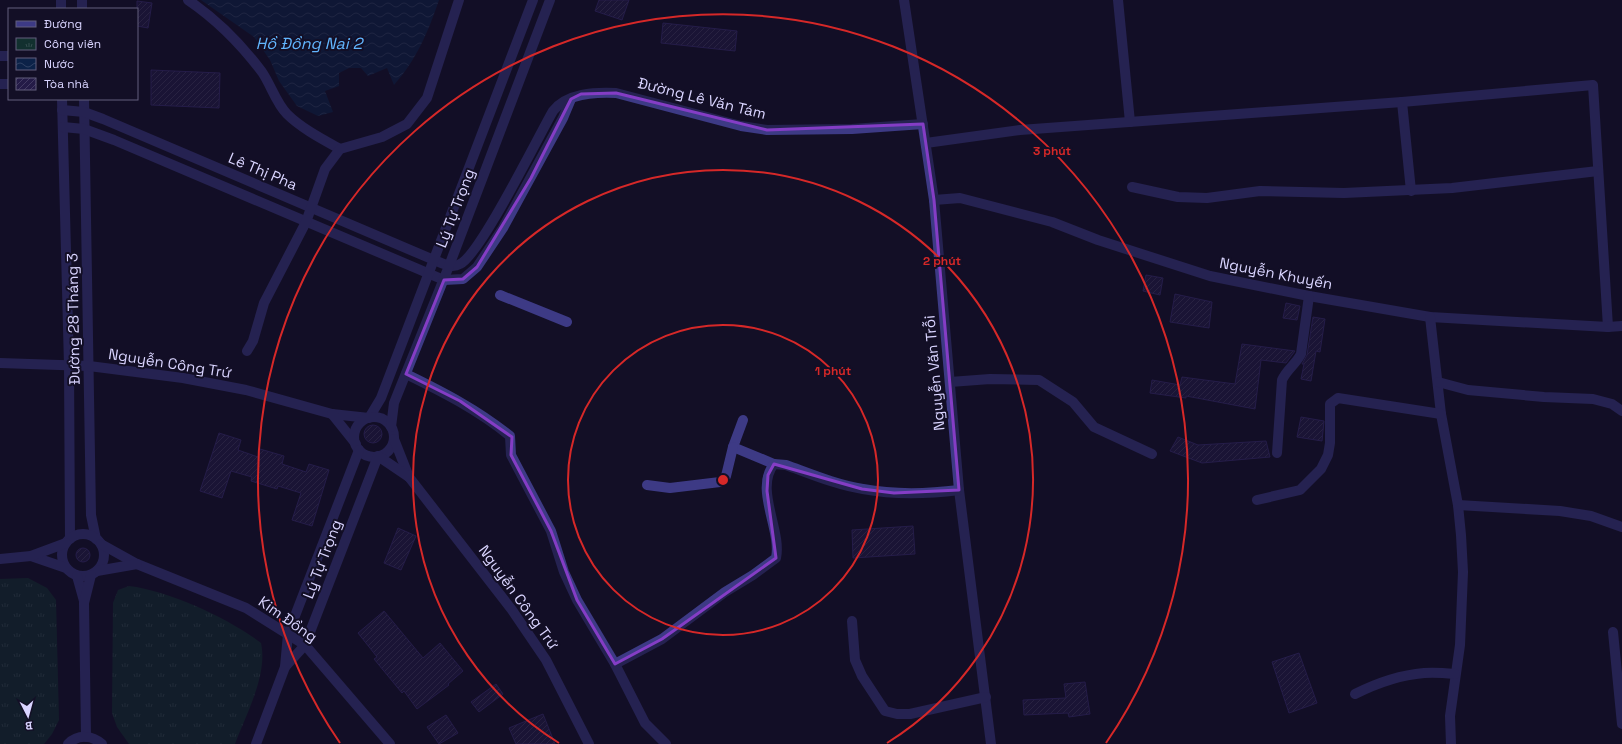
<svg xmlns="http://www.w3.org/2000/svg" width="1622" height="744" font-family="'Space Grotesk',sans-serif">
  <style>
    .park { fill: url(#park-tufts) }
    .water { fill: url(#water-waves) }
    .building { fill: url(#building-hatch); stroke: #3b2d73 }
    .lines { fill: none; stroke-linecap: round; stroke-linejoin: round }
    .minor { stroke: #3d3a85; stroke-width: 10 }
    .marked { fill: none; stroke: #843dc5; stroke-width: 3; stroke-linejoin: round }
    .ring { fill: none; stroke: #d62828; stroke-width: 2 }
    .labels { text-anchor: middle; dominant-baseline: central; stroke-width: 4; stroke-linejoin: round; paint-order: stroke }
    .street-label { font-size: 15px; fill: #d9d4ff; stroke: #130f26 }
    .water-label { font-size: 16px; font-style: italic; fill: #62b6ff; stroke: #130f26 }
    .centre { fill: #d62828; stroke: #130f26; stroke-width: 2 }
    .ring-label { font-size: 12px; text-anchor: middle; font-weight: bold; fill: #d62828; stroke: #130f26; stroke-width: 4; stroke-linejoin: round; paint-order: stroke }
  </style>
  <defs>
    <pattern id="park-tufts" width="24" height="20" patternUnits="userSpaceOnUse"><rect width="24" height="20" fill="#12302f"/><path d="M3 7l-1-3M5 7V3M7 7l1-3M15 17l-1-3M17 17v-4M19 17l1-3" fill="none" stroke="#344d4e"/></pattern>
    <pattern id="water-waves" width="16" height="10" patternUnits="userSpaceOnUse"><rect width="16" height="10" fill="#0c2248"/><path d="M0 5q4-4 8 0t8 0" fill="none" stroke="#2f4163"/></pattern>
    <pattern id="building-hatch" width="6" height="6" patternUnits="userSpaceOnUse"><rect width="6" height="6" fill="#241b47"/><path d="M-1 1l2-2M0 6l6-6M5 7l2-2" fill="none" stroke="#433b63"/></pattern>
  </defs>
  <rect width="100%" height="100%" fill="#130f26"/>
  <g class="park">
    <polygon points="28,578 47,588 56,600 59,720 52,734 44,744 0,744 0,579"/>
    <path d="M 129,586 C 170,591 228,618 261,643 C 268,675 246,714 235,744 L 129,744 L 117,727 L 112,713 L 113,603 L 118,590 Z"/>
  </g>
  <path class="water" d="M 201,0 L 439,0 C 428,32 417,59 394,85 L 387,68 L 368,76 L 361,68 L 349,68 L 339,73 L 339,86 L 325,91 L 333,112 L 318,116 L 297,106 L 279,81 L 270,60 L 254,37 Z"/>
  <g class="building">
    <polygon points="599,0 629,0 622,20 595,11"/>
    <polygon points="137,1 152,3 148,28 137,26"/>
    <polygon points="663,23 737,31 735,51 661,43"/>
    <polygon points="151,70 220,73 219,108 151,105"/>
    <polygon points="1146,275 1163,278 1160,295 1143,291"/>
    <polygon points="1175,294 1212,302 1209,328 1170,322"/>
    <polygon points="1286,303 1300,306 1297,320 1283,318"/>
    <polygon points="1313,317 1325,319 1320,352 1316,351 1311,381 1301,379 1304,364 1302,364 1307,355"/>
    <polygon points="1242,344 1295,351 1286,363 1261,360 1255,409 1186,396 1186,398 1150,393 1152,380 1180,385 1182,377 1235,384"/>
    <polygon points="1301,417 1324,421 1322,441 1297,437"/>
    <circle cx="373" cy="434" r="9"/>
    <polygon points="219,433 241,440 238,450 258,457 260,449 284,456 282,464 306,472 309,464 329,470 312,526 292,520 301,493 278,486 277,489 251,481 252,477 231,471 222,498 200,491"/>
    <polygon points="1178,437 1198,445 1266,441 1270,457 1202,463 1170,451"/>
    <polygon points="913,526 915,554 853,558 852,530"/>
    <polygon points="398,528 416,536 401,570 384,563"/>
    <circle cx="83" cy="555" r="7"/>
    <polygon points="384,611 423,658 440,643 463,671 448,684 449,685 417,709 404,691 402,693 374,659 377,657 358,633"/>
    <polygon points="1299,653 1317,703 1289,713 1272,662"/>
    <polygon points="1085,682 1090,714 1069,717 1068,713 1024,715 1023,700 1066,698 1064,684"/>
    <polygon points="496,684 503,694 479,712 471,702"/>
    <polygon points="543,714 555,744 516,744 509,728"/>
    <polygon points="446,715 458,733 439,744 427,727"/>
  </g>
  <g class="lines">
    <g class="minor">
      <path d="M 188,0 C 216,19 241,44 262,72 C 271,85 276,103 287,114 C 301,128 322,139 340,149"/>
      <polyline points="904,0 934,200 959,490 991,744"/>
      <polyline points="1118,0 1130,122"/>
      <polyline points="61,9 61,0"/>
      <polyline points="82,9 82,0"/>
      <polyline points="0,56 9,56"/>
      <polyline points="0,84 9,84"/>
      <polyline points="62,99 69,365 70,539"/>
      <polyline points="84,99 91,515 96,539"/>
      <polyline points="1402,102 1411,191"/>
      <path d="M 62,110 L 84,112 L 103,119 L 434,260 C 442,263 451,269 460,264 C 480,255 538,137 553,111 C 567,93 595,92 616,93 L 741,126 L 767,130 L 852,129 L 923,124"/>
      <polyline points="63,127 84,129 114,140 444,280 463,279 477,267 503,228 563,118 571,99"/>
      <polyline points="926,143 1020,130 1402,102 1593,85 1608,327"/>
      <polyline points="1132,187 1178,197 1207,198 1260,191 1344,193 1452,188 1598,171"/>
      <polyline points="934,200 960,198 1052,222 1098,240 1210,276 1309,296 1430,317 1608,327 1622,326"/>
      <polyline points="500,295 567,322"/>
      <polyline points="1430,317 1441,414 1458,505 1461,535 1463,572 1460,645 1450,716 1451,744"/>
      <polyline points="247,351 253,341 264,303 306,222 325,169 340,149 382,137 407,124 427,98 459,0"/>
      <polyline points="0,363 89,366 183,378 246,390 332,414 369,418 381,398 533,0"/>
      <path d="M 406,374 C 443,392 478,410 510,436 L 511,455 L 551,531 L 564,572 L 577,600 L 615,664 L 645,723 L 666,744"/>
      <polyline points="950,382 990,379 1039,380 1073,402 1094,427 1152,454"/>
      <polyline points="1438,382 1468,390 1544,397 1593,399 1612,404 1622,411"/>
      <polyline points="332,414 356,444"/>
      <circle cx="374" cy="437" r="20"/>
      <polyline points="743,420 733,447 774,464"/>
      <polyline points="391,427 394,403 449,266 550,0"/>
      <polyline points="394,439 409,477 512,610 546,660 589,744"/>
      <path d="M 1277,453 L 1282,380 C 1287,369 1296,364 1301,354 L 1309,296"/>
      <polyline points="647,485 670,488 720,482 726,476 733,447"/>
      <polyline points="1257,500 1300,490 1321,469 1328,455 1330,443 1330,404 1338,398 1441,414"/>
      <polyline points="1458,505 1560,511 1591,516 1622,527"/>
      <circle cx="83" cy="555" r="21"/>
      <polyline points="101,544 137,564 246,608 305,645 390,744"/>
      <polyline points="31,556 66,568"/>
      <polyline points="0,559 31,556 66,543"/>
      <polyline points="97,571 137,564"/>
      <polyline points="77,576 84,601"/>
      <polyline points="852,621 855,660 862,676 885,711 897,714 910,714 986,697"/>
      <polyline points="1613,632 1622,724"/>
      <path d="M 615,664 L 662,639 L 725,592 L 753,575 L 776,558 C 782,530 754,489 774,464 L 786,465 C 811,474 837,485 863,489 C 895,495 927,494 959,490"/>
      <polyline points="285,667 305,645 378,456 409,477"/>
      <path d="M 1355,694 C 1377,683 1400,675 1424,673 C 1434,672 1445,673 1455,674"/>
      <polyline points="86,737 84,603 91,575"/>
      <path d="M 68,744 C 78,734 92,735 102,744"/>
      <polyline points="256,744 285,667 288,634 359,450"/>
    </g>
  </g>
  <path d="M0 0H1622V744H0ZM 616,93 L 767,130 L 923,124 L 934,200 L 959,490 L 894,493 L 862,489 L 774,464 L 768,475 L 767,491 L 776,558 L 662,639 L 615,664 L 577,600 L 551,531 L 511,455 L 512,437 L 460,401 L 406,374 L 444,280 L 463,279 L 477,267 L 531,178 L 571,99 L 581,94 Z" fill="#130f26" fill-opacity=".55" fill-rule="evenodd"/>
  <path class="marked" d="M 616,93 L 767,130 L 923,124 L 934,200 L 959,490 L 894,493 L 862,489 L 774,464 L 768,475 L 767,491 L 776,558 L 662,639 L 615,664 L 577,600 L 551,531 L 511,455 L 512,437 L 460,401 L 406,374 L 444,280 L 463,279 L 477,267 L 531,178 L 571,99 L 581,94 Z"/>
  <g class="ring">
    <circle cx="723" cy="480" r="155"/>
    <path d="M559 743A310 310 0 1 1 887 743"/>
    <path d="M340 743A465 465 0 1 1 1106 743"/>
  </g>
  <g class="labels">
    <g class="street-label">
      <text transform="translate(702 98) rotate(14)">Đường Lê Văn Tám</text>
      <text transform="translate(263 171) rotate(23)">Lê Thị Pha</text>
      <text transform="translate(455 208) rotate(-69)">Lý Tự Trọng</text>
      <text transform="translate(1276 273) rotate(11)">Nguyễn Khuyến</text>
      <text transform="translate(73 319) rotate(-91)">Đường 28 Tháng 3</text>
      <text transform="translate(170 363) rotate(9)">Nguyễn Công Trứ</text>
      <text transform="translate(934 373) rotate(-95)">Nguyễn Văn Trỗi</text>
      <text transform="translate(322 559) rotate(-69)">Lý Tự Trọng</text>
      <text transform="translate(519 597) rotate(54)">Nguyễn Công Trứ</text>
      <text transform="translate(288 619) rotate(35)">Kim Đồng</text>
    </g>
    <g class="water-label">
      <text x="309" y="43">Hồ Đồng Nai 2</text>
    </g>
  </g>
  <circle cx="723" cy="480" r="6" class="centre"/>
  <g class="ring-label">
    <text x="1052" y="155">3 phút</text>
    <text x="942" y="265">2 phút</text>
    <text x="833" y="375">1 phút</text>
  </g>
  <rect x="8" y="8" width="130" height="92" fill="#130f26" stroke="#625e7d"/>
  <rect x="16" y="21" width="20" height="6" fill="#3d3a85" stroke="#625e7d"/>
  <text x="44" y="28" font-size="12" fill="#d9d4ff">Đường</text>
  <rect x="16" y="38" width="20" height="12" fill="url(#park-tufts)" stroke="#625e7d"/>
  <text x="44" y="48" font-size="12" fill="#d9d4ff">Công viên</text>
  <rect x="16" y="58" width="20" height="12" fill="url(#water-waves)" stroke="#625e7d"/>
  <text x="44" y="68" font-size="12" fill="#d9d4ff">Nước</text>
  <rect x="16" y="78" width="20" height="12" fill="url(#building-hatch)" stroke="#625e7d"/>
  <text x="44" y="88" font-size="12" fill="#d9d4ff">Tòa nhà</text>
  <g transform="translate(28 716) rotate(174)" stroke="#130f26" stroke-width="3" paint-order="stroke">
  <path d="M0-3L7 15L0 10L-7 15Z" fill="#d9d4ff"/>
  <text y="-6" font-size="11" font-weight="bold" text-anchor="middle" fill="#d9d4ff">B</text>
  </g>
</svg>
